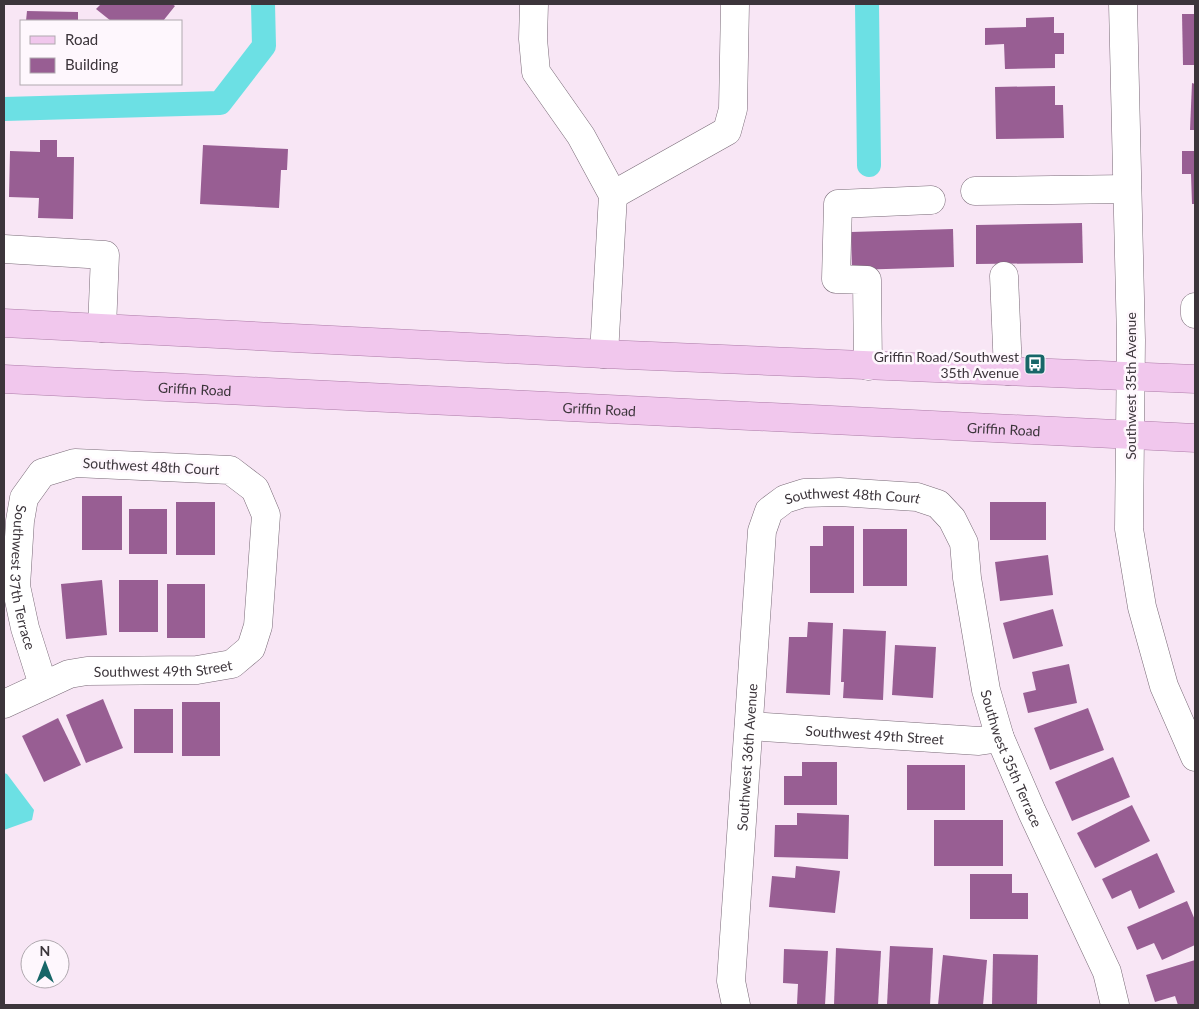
<svg xmlns="http://www.w3.org/2000/svg" width="1199" height="1009" font-family="Lato,sans-serif">
  <style>
    .water { fill: #6ce0e4 }
    .lines { fill: none; stroke-linecap: round; stroke-linejoin: round }
    .canal { stroke: #6ce0e4; stroke-width: 24 }
    .building { fill: #985e93 }
    .minor-casing { stroke: #796a77; stroke-width: 29 }
    .major-casing { stroke: #ac7ba7; stroke-width: 29 }
    .minor { stroke: #fff; stroke-width: 28 }
    .major { stroke: #f1c7ed; stroke-width: 28 }
    .labels { text-anchor: middle; dominant-baseline: central; stroke-width: 5; stroke-linejoin: round; paint-order: stroke }
    .poi-label { font-size: 14px; fill: #3c353b; stroke: #fef7fd; text-anchor: end }
    .street-label { font-size: 14px; fill: #3c353b; stroke: #fef7fd }
  </style>
  <rect width="100%" height="100%" fill="#f8e6f5"/>
  <polygon class="water" points="4,773 7,774 34,810 32,820 4,830"/>
  <g class="lines">
    <g class="canal">
      <polyline points="867,4 869,165"/>
      <polyline points="4,109 220,103 264,46 263,4"/>
    </g>
  </g>
  <g class="building">
    <polygon points="101,4 172,4 175,6 163,21 111,21 96,9"/>
    <polygon points="27,11 78,12 78,21 26,21"/>
    <polygon points="1182,14 1195,14 1195,65 1183,65"/>
    <polygon points="1054,17 1054,33 1064,33 1064,54 1055,54 1055,68 1005,69 1004,44 985,45 985,28 1026,27 1026,18"/>
    <polygon points="1192,83 1195,84 1195,130 1190,130"/>
    <polygon points="1055,86 1055,105 1063,105 1064,138 996,139 995,87"/>
    <polygon points="40,140 57,140 57,157 74,157 73,219 38,218 39,198 9,197 10,151 40,152"/>
    <polygon points="203,145 288,149 287,170 281,170 279,208 200,204"/>
    <polygon points="1182,151 1195,151 1195,204 1192,204 1191,174 1182,174"/>
    <polygon points="1082,223 1083,263 976,264 976,225"/>
    <polygon points="953,229 954,267 852,270 851,232"/>
    <rect x="82" y="496" width="40" height="54"/>
    <rect x="176" y="502" width="39" height="53"/>
    <rect x="990" y="502" width="56" height="38"/>
    <rect x="129" y="509" width="38" height="45"/>
    <polygon points="823,526 854,526 854,593 810,593 810,546 823,546"/>
    <rect x="863" y="529" width="44" height="57"/>
    <polygon points="1048,555 1053,595 1000,601 995,562"/>
    <polygon points="102,580 107,635 66,639 61,584"/>
    <rect x="119" y="580" width="39" height="52"/>
    <rect x="167" y="584" width="38" height="54"/>
    <polygon points="1053,609 1063,646 1013,659 1003,623"/>
    <polygon points="808,622 833,623 830,695 786,693 789,637 807,637"/>
    <polygon points="843,629 886,631 883,700 843,698 844,682 841,682"/>
    <polygon points="895,645 936,647 933,698 892,695"/>
    <polygon points="1069,664 1077,703 1028,713 1023,693 1036,690 1032,672"/>
    <polygon points="103,699 123,748 86,763 66,715"/>
    <rect x="182" y="702" width="38" height="54"/>
    <polygon points="1088,708 1104,750 1050,770 1034,728"/>
    <rect x="134" y="709" width="39" height="44"/>
    <polygon points="58,718 81,765 44,782 22,736"/>
    <polygon points="1113,757 1130,797 1072,821 1055,782"/>
    <polygon points="802,762 837,762 837,805 784,805 784,776 802,776"/>
    <rect x="907" y="765" width="58" height="45"/>
    <polygon points="1132,805 1150,841 1095,868 1077,833"/>
    <polygon points="797,813 849,815 848,859 774,857 775,825 797,825"/>
    <rect x="934" y="820" width="69" height="46"/>
    <polygon points="1157,853 1175,892 1139,909 1131,890 1112,899 1102,879"/>
    <polygon points="796,866 840,871 835,913 769,907 772,876 795,878"/>
    <polygon points="970,874 1012,874 1012,893 1028,893 1028,919 970,919"/>
    <polygon points="1187,901 1195,920 1195,945 1162,960 1154,943 1137,950 1127,927"/>
    <polygon points="890,946 933,948 930,1005 887,1005"/>
    <polygon points="836,948 881,951 878,1005 834,1005"/>
    <polygon points="784,949 828,951 825,1005 797,1004 798,984 783,983"/>
    <polygon points="993,954 1038,955 1037,1005 992,1005"/>
    <polygon points="943,955 987,960 983,1005 938,1005"/>
    <polygon points="1195,960 1195,1005 1178,1005 1175,996 1155,1002 1146,975"/>
  </g>
  <g class="lines">
    <g class="minor-casing">
      <g id="minor">
        <polyline points="534,4 533,39 536,72 581,136 613,195 604,354"/>
        <polyline points="1123,4 1131,340 1129,529 1142,607 1164,686 1195,757"/>
        <polyline points="975,191 1127,189"/>
        <polyline points="613,195 727,131 733,109 735,4"/>
        <polyline points="4,249 105,255 102,328"/>
        <polyline points="1004,276 1008,371"/>
        <polyline points="1195,307 1195,314"/>
        <polyline points="868,366 867,280 836,279 838,204 931,200"/>
        <path id="s1" d="M 4,704 L 69,674 L 87,671 L 197,670 L 232,664 L 251,648 L 258,626 L 266,515 L 255,489 L 230,470 L 75,463 L 42,473 L 24,498 L 20,521 L 16,586 L 25,628 L 43,685"/>
        <path id="s2" d="M 749,726 L 979,741 L 1000,738"/>
        <path id="s3" d="M 736,1005 L 731,981 L 762,531 L 769,511 L 785,499 L 804,493 L 839,492 L 917,497 L 938,504 L 952,519 L 964,543 L 967,578 L 986,690 L 1000,738 L 1032,812 L 1107,972 L 1115,1005"/>
      </g>
    </g>
    <g class="major-casing">
      <g id="major">
        <polyline points="4,323 604,354 1195,379"/>
        <path id="s4" d="M 4,379 L 1195,438"/>
      </g>
    </g>
    <use href="#minor" class="minor"/>
    <use href="#major" class="major"/>
  </g>
  <defs>
    <g id="bus-square" transform="scale(1.125)"><rect x="-9" y="-9" width="18" height="18" rx="4" fill="#176668" stroke="#fef7fd"/><path d="M-5-6H5V4H4V6H2V4H-2V6H-4V4H-5ZM-3.5-4V0h7V-4ZM-3.5 1.2v1.5H-2V1.2ZM2 1.2v1.5H3.5V1.2Z" fill="#fff"/></g>
  </defs>
  <g fill-rule="evenodd">
    <use href="#bus-square" x="1035" y="364"/>
  </g>
  <g class="labels">
    <g class="poi-label">
      <text x="1019" y="356">Griffin Road/Southwest<tspan x="1019" dy="16">35th Avenue</tspan></text>
    </g>
    <g class="street-label">
      <text transform="translate(1130 386) rotate(-90)">Southwest 35th Avenue</text>
      <text stroke="none"><textPath href="#s4" startOffset="191">Griffin Road</textPath></text>
      <text stroke="none"><textPath href="#s4" startOffset="596">Griffin Road</textPath></text>
      <text stroke="none"><textPath href="#s4" startOffset="1001">Griffin Road</textPath></text>
      <text transform="translate(151 466) rotate(3)">Southwest 48th Court</text>
      <text stroke="none"><textPath href="#s3" startOffset="585">Southwest 48th Court</textPath></text>
      <text stroke="none"><textPath href="#s1" startOffset="755">Southwest 37th Terrace</textPath></text>
      <text stroke="none"><textPath href="#s1" startOffset="166">Southwest 49th Street</textPath></text>
      <text stroke="none"><textPath href="#s2" startOffset="126">Southwest 49th Street</textPath></text>
      <text stroke="none"><textPath href="#s3" startOffset="941">Southwest 35th Terrace</textPath></text>
      <text stroke="none"><textPath href="#s3" startOffset="249">Southwest 36th Avenue</textPath></text>
    </g>
  </g>
  <rect width="1199" height="1009" fill="none" stroke="#3c353b" stroke-width="10"/>
  <rect x="20" y="20" width="162" height="65" fill="#fef7fd" stroke="#b0a9af"/>
  <rect x="30" y="36" width="25" height="8" fill="#f1c7ed" stroke="#b0a9af"/>
  <text x="65" y="45" font-size="15" fill="#3c353b">Road</text>
  <rect x="30" y="58" width="25" height="15" fill="#985e93" stroke="#b0a9af"/>
  <text x="65" y="70" font-size="15" fill="#3c353b">Building</text>
  <g transform="translate(45 964)"><circle r="24" fill="#fef7fd" stroke="#b0a9af"/>
  <path d="M0-4L9 19L0 12L-9 19Z" fill="#176668"/>
  <text y="-8" font-size="14" font-weight="bold" text-anchor="middle" fill="#3c353b">N</text>
  </g>
</svg>
